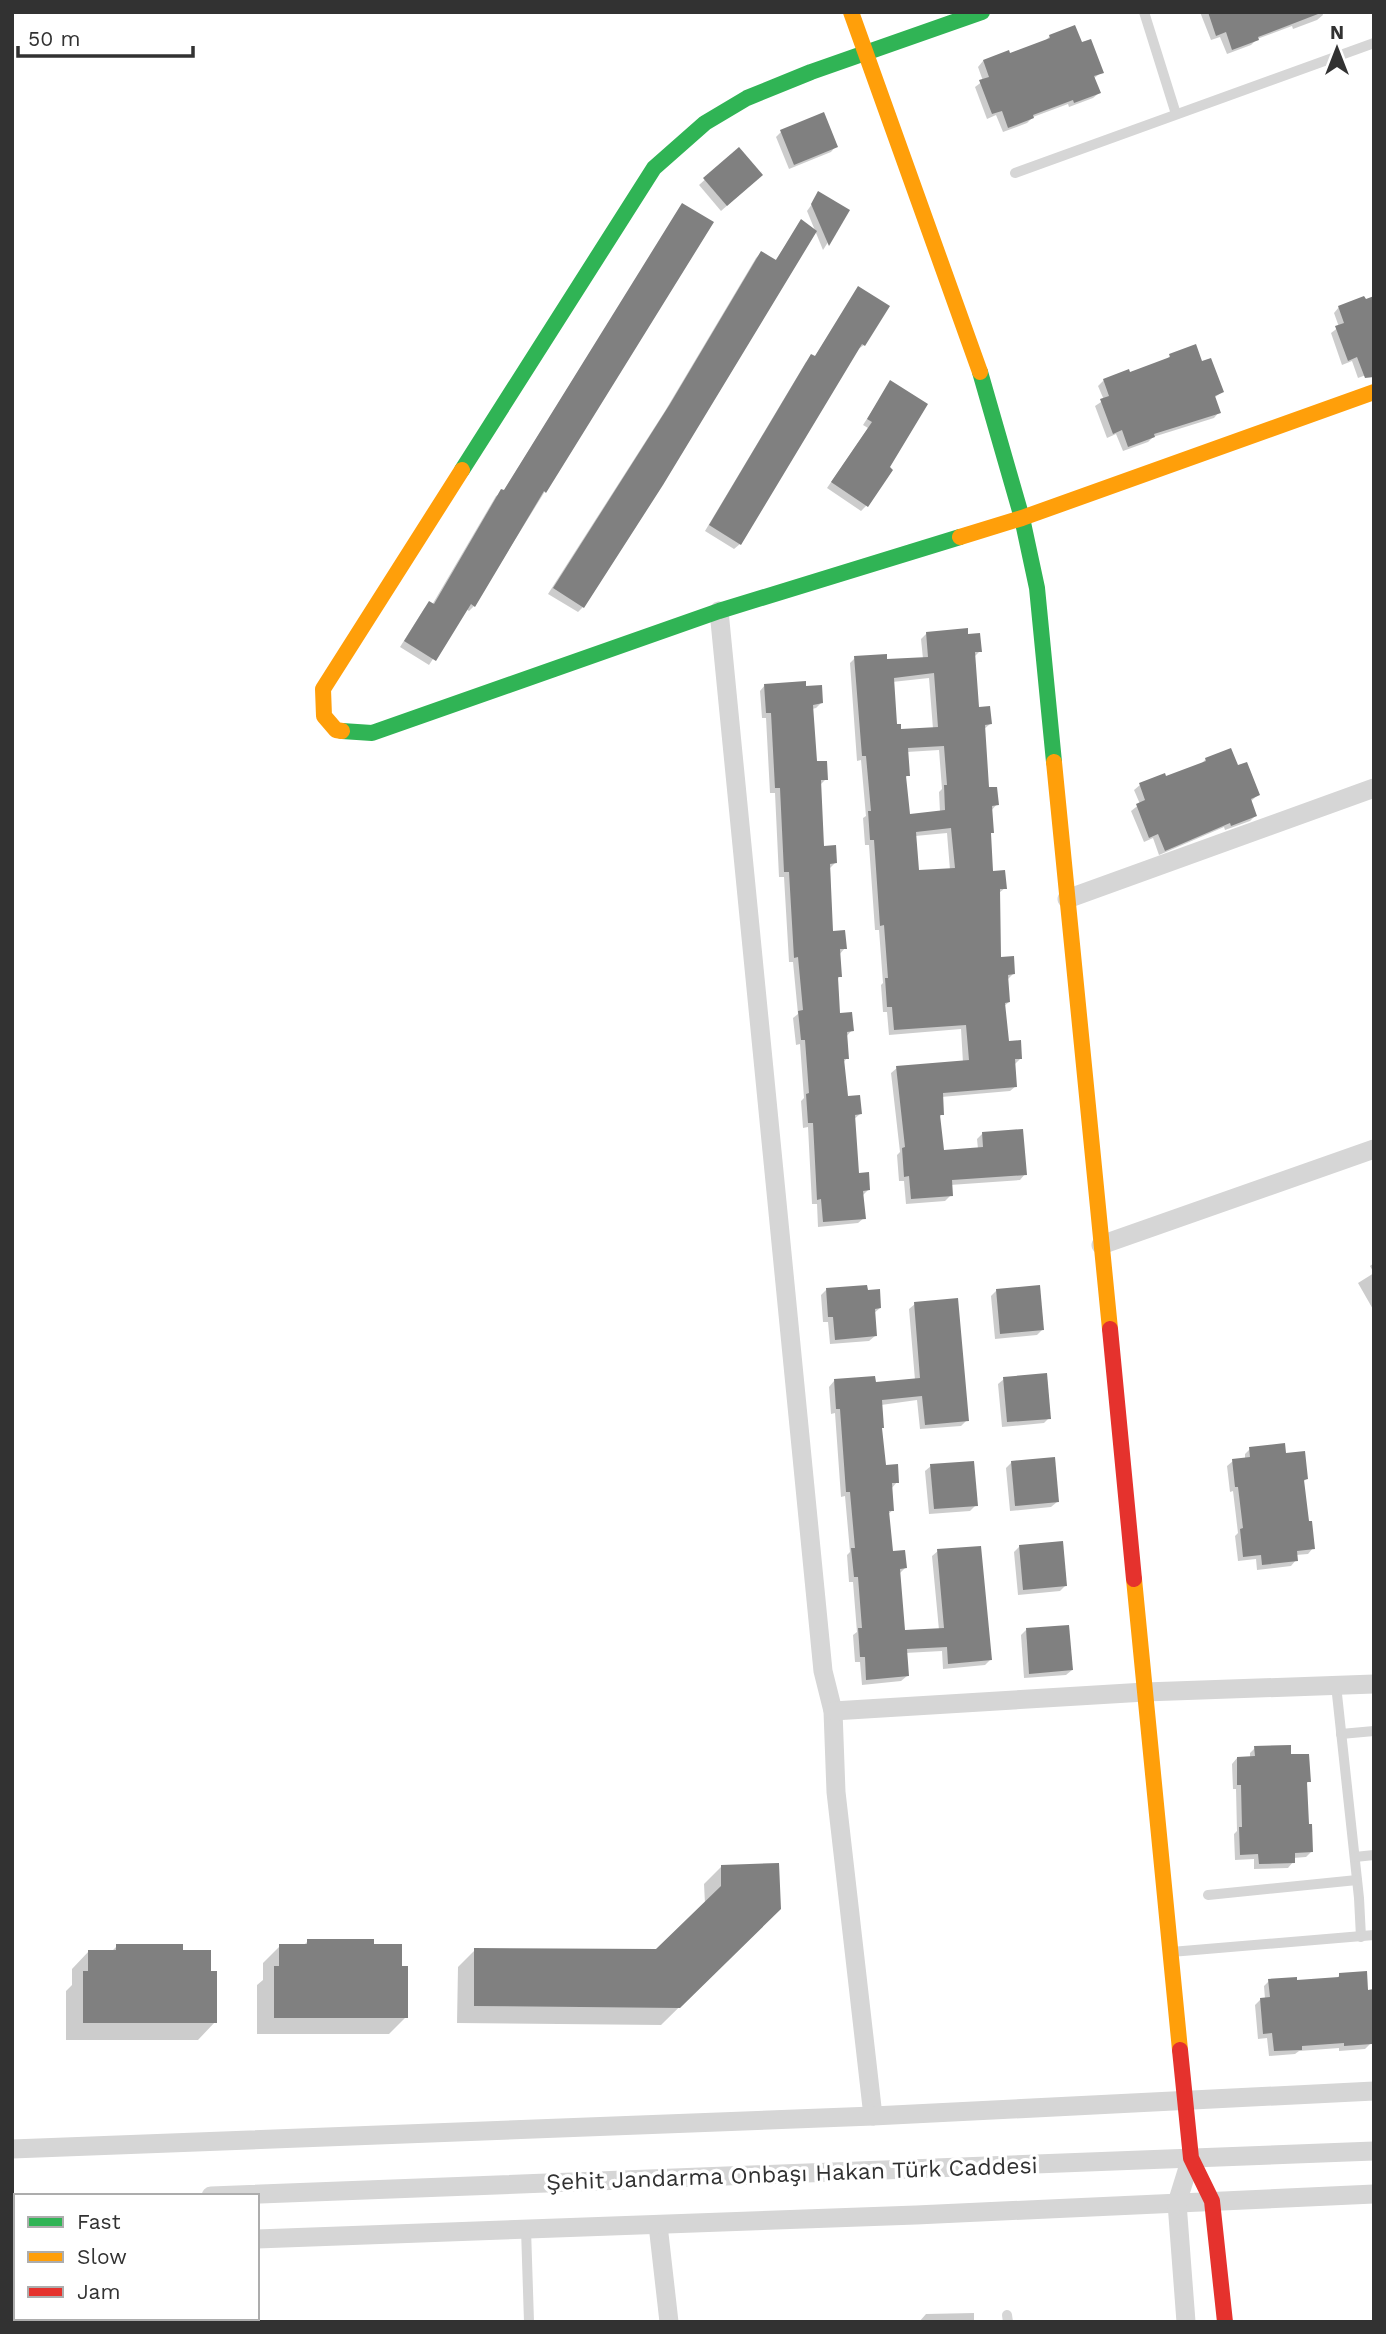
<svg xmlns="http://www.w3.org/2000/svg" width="1386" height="2334" font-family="'Work Sans',sans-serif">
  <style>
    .shadow { fill: #0003; fill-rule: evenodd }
    .building { fill: #808080; fill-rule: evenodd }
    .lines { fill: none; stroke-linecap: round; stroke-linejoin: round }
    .lane { stroke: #d6d6d6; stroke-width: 10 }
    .street { stroke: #d6d6d6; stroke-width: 19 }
    .fast { stroke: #30b455; stroke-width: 16 }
    .slow { stroke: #ff9f0a; stroke-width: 16 }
    .jam { stroke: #e5322d; stroke-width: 16 }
    .labels { text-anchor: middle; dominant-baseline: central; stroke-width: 7; stroke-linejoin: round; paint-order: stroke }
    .street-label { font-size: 23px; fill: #323232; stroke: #fff }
  </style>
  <rect width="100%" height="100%" fill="#fff"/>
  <g class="shadow">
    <polygon points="1200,12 1322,12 1323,15 1317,20 1293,29 1292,26 1257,39 1251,45 1227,54 1220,37 1211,40"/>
    <polygon points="1050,36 1102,72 1093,79 1099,93 1093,98 1069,107 1068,104 1033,117 1027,123 1003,132 996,115 987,119 975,87 983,81 978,67 983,61 1009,55 1043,43"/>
    <polygon points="781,132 836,146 831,152 789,169 776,137"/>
    <polygon points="738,150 755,181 721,211 699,185"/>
    <polygon points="817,197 848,211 823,250 807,211"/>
    <polygon points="682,205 711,223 474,606 469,611 466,609 429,665 400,647 424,609 429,603 432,605 496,496 503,492"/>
    <polygon points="802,221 583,607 578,612 548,594 665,411 756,258 761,253 775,261"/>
    <polygon points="858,289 887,306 864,345 857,350 740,544 734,549 705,531 806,362 814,358"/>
    <polygon points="1365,301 1374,372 1358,378 1352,361 1342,365 1331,333 1339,327 1334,313 1339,307"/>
    <polygon points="1170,356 1201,364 1222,392 1214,398 1219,412 1214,418 1153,437 1148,442 1123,451 1116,434 1107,438 1095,406 1104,400 1098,386 1104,380 1130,374 1164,362"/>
    <polygon points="890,383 887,468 866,506 861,511 827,488 868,428 863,425"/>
    <path d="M 927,633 L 966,636 L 980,651 L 974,657 L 978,709 L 990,724 L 983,730 L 988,789 L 997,804 L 991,811 L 991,873 L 1005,888 L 999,893 L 1000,958 L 1013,974 L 1007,980 L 1009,1002 L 1003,1007 L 1007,1043 L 1021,1058 L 1014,1065 L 1016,1086 L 1010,1091 L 941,1097 L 942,1114 L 939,1118 L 942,1152 L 978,1149 L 977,1139 L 983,1133 L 1025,1174 L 1020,1180 L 950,1185 L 951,1195 L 945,1201 L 906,1204 L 904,1181 L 899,1181 L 897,1155 L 900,1152 L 891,1073 L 897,1068 L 963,1063 L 961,1029 L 889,1035 L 887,1012 L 883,1012 L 881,985 L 883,983 L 879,930 L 875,930 L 869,845 L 865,845 L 863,818 L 866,816 L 861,760 L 857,761 L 850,663 L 855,658 L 886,661 L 923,659 L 921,639 ZM 929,678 L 933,729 L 899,731 L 896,726 L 892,682 ZM 939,750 L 942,789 L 939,792 L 940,812 L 908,816 L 904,779 L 908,775 L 907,752 ZM 947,833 L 950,870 L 918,872 L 915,836 Z"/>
    <polygon points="765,685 804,688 821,703 816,708 812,709 816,763 826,779 820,785 822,847 835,863 830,868 832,933 845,948 839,955 840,976 837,980 838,1015 852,1030 846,1037 847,1058 843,1063 846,1098 860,1114 853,1120 857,1175 868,1190 862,1196 864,1218 858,1223 818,1227 817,1204 812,1204 808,1127 803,1128 801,1101 804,1098 800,1044 796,1045 793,1018 798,1014 793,962 789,962 784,877 779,877 775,793 770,793 766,718 762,718 760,691"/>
    <polygon points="1206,759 1237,767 1258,795 1250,802 1255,816 1250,821 1225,830 1224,827 1159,855 1153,838 1144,842 1131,811 1140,804 1134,790 1140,785 1165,779 1199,766"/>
    <polygon points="1374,1263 1374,1311 1358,1283 1374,1273 1370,1266"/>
    <polygon points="827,1289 880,1308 873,1314 875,1336 869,1341 830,1344 828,1322 823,1322 821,1295"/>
    <polygon points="997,1290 1042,1330 1037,1335 995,1339 991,1296"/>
    <polygon points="915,1304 967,1420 961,1426 920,1429 917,1400 881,1405 880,1430 884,1467 897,1482 891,1489 893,1510 887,1515 892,1552 905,1568 899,1574 903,1632 939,1630 932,1556 938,1551 990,1660 985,1665 943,1669 942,1651 905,1653 907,1676 901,1681 862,1685 860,1662 855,1662 853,1635 857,1632 853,1582 849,1582 847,1555 850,1552 845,1496 841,1497 835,1413 831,1414 829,1387 834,1381 874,1384 915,1380 909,1309"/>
    <polygon points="1004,1379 1049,1418 1044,1423 1002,1427 998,1384"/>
    <polygon points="1250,1449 1285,1455 1306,1479 1303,1482 1307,1523 1313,1548 1308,1554 1296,1555 1296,1560 1291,1566 1257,1570 1256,1559 1238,1561 1235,1536 1238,1533 1233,1491 1230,1492 1227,1466 1233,1461 1245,1459 1245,1454"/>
    <polygon points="1012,1462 1057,1502 1051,1507 1010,1511 1006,1468"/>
    <polygon points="931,1466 976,1505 970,1511 929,1514 925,1471"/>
    <polygon points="1020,1546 1065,1586 1060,1591 1018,1595 1014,1552"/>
    <polygon points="1026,1630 1072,1670 1066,1675 1024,1678 1021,1635"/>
    <polygon points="1255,1748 1290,1756 1309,1781 1305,1785 1311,1852 1306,1857 1293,1858 1293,1862 1288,1868 1254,1869 1254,1859 1235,1860 1234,1834 1237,1831 1236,1789 1233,1789 1232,1764 1237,1758 1250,1758 1250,1753"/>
    <polygon points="721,1867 779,1909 661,2025 457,2023 458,1967 475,1950 657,1951 705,1904 704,1884"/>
    <polygon points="308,1941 372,1946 401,1968 406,2017 389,2034 257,2034 257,1985 263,1980 263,1963 280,1946 303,1946"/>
    <polygon points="117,1946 182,1951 210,1973 215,2022 198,2040 66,2040 66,1991 72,1985 72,1969 89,1951 112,1951"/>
    <polygon points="1340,1975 1367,1992 1374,1991 1374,2030 1370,2030 1371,2043 1365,2049 1339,2051 1339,2048 1299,2051 1295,2054 1269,2056 1267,2038 1258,2039 1255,2005 1260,2000 1265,1999 1264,1986 1269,1981 1295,1982 1336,1979"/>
    <polygon points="974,2313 974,2322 919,2322 926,2314"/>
  </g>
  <g class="building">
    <polygon points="1208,12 1318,12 1318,14 1258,37 1259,40 1232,50 1226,32 1216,36"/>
    <polygon points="1075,25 1082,42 1091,39 1104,73 1094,76 1101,93 1074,103 1073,100 1033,115 1034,118 1008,128 1002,111 992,114 979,80 989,77 983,60 1009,50 1010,53 1050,38 1049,35"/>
    <polygon points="824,112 838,147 794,165 780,130"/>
    <polygon points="739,147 763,175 727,206 703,178"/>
    <polygon points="818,191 850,210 829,246 811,204"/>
    <polygon points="682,203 714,222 546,493 544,491 475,607 471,604 436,661 404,641 429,601 434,604 501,489 504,490"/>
    <polygon points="801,219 817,231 663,485 584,608 553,588 670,404 761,251 776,260"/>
    <polygon points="858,286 890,306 865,346 862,344 741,545 709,525 811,354 815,356"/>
    <polygon points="1364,296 1366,299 1374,296 1374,377 1365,378 1357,357 1348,361 1335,326 1344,323 1338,306"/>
    <polygon points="1196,344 1202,361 1211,358 1224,392 1215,396 1221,413 1154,434 1155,437 1128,447 1122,430 1113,434 1100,399 1109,396 1103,379 1129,369 1130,372 1170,357 1169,354"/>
    <polygon points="890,380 928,404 890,467 893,470 868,507 831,482 872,422 867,419"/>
    <path d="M 968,628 L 968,634 L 980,633 L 982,652 L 975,652 L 979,707 L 990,706 L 992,724 L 985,725 L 989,787 L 997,787 L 999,805 L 992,806 L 994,833 L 991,833 L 993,871 L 1005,870 L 1007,889 L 1000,889 L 1001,957 L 1014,956 L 1015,974 L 1008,975 L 1010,1002 L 1005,1003 L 1009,1041 L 1021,1040 L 1022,1059 L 1015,1059 L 1017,1087 L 943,1093 L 944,1115 L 940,1115 L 944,1150 L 983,1147 L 982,1132 L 1023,1129 L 1027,1175 L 952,1180 L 953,1196 L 911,1199 L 909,1176 L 904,1177 L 902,1148 L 905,1147 L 896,1066 L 969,1060 L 966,1025 L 894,1030 L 892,1007 L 887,1007 L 885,978 L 888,978 L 884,925 L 880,926 L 874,840 L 870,840 L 868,811 L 871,811 L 866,756 L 862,756 L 854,656 L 887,654 L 887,659 L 928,657 L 926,632 ZM 934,673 L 938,727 L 901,729 L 901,724 L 897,724 L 894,678 ZM 944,746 L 947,785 L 944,785 L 945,810 L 910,814 L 906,776 L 910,776 L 908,748 ZM 951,828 L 955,868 L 919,870 L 916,832 Z"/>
    <polygon points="806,681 806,686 822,685 823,703 813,705 817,761 827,761 828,780 821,780 824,846 836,845 837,863 830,864 833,931 845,930 847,949 840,949 842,977 838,977 840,1013 852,1012 854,1031 847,1032 849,1059 844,1059 848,1096 860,1095 862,1114 855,1115 859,1173 869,1172 870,1190 863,1191 866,1219 823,1222 821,1199 817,1200 813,1123 808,1123 806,1094 809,1093 805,1040 801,1040 798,1011 803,1010 798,957 794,958 789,872 784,872 780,788 775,788 771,713 766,713 764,684"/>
    <polygon points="1231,748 1238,765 1247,762 1260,795 1251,799 1257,816 1231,826 1230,823 1165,851 1158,834 1149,838 1136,804 1145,800 1139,783 1165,773 1166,776 1206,761 1205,758"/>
    <polygon points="867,1285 868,1290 880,1289 881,1308 875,1309 877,1336 835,1340 833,1317 828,1317 826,1288"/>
    <polygon points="1040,1285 1044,1330 1000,1334 996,1289"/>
    <polygon points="958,1298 969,1421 925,1425 922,1396 882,1400 884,1428 882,1428 886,1465 898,1464 899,1483 892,1483 894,1511 889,1511 893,1551 905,1550 907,1568 900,1569 905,1630 944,1628 937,1549 981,1546 992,1660 948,1664 947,1647 907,1649 909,1676 866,1680 865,1657 860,1657 858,1628 862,1628 858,1577 854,1577 851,1548 855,1548 850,1492 846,1492 840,1409 836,1409 834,1379 875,1376 876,1382 920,1378 914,1302"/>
    <polygon points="1047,1373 1051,1419 1007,1422 1003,1377"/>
    <polygon points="1285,1443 1286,1453 1305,1451 1308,1479 1304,1480 1309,1521 1312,1521 1315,1549 1297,1551 1298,1561 1262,1565 1261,1555 1243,1557 1240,1529 1243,1528 1238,1487 1235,1487 1232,1459 1250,1457 1249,1447"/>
    <polygon points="1055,1457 1059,1502 1015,1506 1011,1461"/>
    <polygon points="974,1461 978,1506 934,1509 930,1464"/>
    <polygon points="1063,1541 1067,1586 1023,1590 1019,1545"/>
    <polygon points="1069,1625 1073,1670 1029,1674 1026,1628"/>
    <polygon points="1291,1745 1291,1754 1309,1754 1311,1782 1307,1782 1309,1824 1312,1824 1313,1852 1295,1853 1295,1863 1259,1864 1258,1854 1240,1855 1239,1827 1242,1827 1241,1785 1237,1785 1237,1757 1255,1756 1254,1746"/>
    <polygon points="779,1863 781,1909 680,2008 474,2006 474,1948 656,1949 721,1886 721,1865"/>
    <polygon points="307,1939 374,1939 374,1944 402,1944 402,1966 408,1966 408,2018 274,2018 274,1966 279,1966 279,1944 307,1944"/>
    <polygon points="116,1944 183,1944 183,1950 211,1950 211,1971 217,1971 217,2023 83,2023 83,1971 88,1971 88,1950 116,1950"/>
    <polygon points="1367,1971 1368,1990 1374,1989 1372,2044 1344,2046 1344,2043 1302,2046 1302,2050 1274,2051 1272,2033 1263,2034 1260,1998 1270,1997 1268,1979 1297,1977 1297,1980 1339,1977 1339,1973"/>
  </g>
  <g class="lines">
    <g class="lane">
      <polyline points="1144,12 1176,114"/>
      <polyline points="1015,173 1374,43"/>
      <polyline points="1336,1685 1359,1898 1361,1937"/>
      <polyline points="1341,1734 1374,1731"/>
      <polyline points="1355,1857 1374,1855"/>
      <polyline points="1208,1895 1357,1880"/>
      <polyline points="1171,1952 1374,1935"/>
      <polyline points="526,2229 529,2322"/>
      <polyline points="1007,2315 1008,2322"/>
    </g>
    <g class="street">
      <polyline points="719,611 823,1671 833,1711 836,1792 873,2116"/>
      <polyline points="1067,899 1374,788"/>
      <polyline points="1101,1245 1374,1149"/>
      <polyline points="833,1711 1145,1692 1374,1684"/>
      <polyline points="12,2149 873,2116 1374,2091"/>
      <polyline points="211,2196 1374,2151"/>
      <polyline points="12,2203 16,2203"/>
      <polyline points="658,2225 669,2322"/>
      <polyline points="257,2239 916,2215 1374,2194"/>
      <polyline points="12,2247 16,2247"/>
      <polyline points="117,2318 117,2322"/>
      <polyline points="1186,2322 1177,2203 1191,2158"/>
    </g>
    <g class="fast">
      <polyline points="980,372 1022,518 1037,588 1054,762"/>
      <polyline points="462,470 654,168 705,123 747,98 811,72 982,12"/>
      <polyline points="342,731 372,733 719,611 960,537"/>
    </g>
    <g class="slow">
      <polyline points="851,12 980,372"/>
      <polyline points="960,537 1022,518 1374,392"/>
      <polyline points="342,731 336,730 324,716 323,689 462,470"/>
      <polyline points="1054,762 1110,1329"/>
      <polyline points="1134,1579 1180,2050"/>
    </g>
    <g class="jam">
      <polyline points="1110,1329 1134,1579"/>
      <polyline points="1180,2050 1191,2158 1212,2201 1225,2322"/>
    </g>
  </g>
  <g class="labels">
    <g class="street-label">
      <text transform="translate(792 2174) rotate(-2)">Şehit Jandarma Onbaşı Hakan Türk Caddesi</text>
    </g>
  </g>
  <rect width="1386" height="2334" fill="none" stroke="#323232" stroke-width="28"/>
  <rect x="14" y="2194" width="245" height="126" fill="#ffffff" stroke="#adadad" stroke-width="2"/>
  <rect x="28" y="2217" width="35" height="10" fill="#30b455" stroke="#adadad" stroke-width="2"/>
  <text x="77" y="2229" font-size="21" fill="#323232">Fast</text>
  <rect x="28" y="2252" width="35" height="10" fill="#ff9f0a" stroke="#adadad" stroke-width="2"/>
  <text x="77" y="2264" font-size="21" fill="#323232">Slow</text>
  <rect x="28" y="2287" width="35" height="10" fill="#e5322d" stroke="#adadad" stroke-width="2"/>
  <text x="77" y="2299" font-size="21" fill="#323232">Jam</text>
  <g transform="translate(1337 49)" stroke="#ffffff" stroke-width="5" paint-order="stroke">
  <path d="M0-5L12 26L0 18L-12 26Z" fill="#323232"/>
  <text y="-10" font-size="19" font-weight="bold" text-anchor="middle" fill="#323232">N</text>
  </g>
  <path d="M18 46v10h175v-10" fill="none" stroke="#323232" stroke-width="3.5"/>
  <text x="28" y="46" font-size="21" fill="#323232" stroke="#ffffff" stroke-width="5" paint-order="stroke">50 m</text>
</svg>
